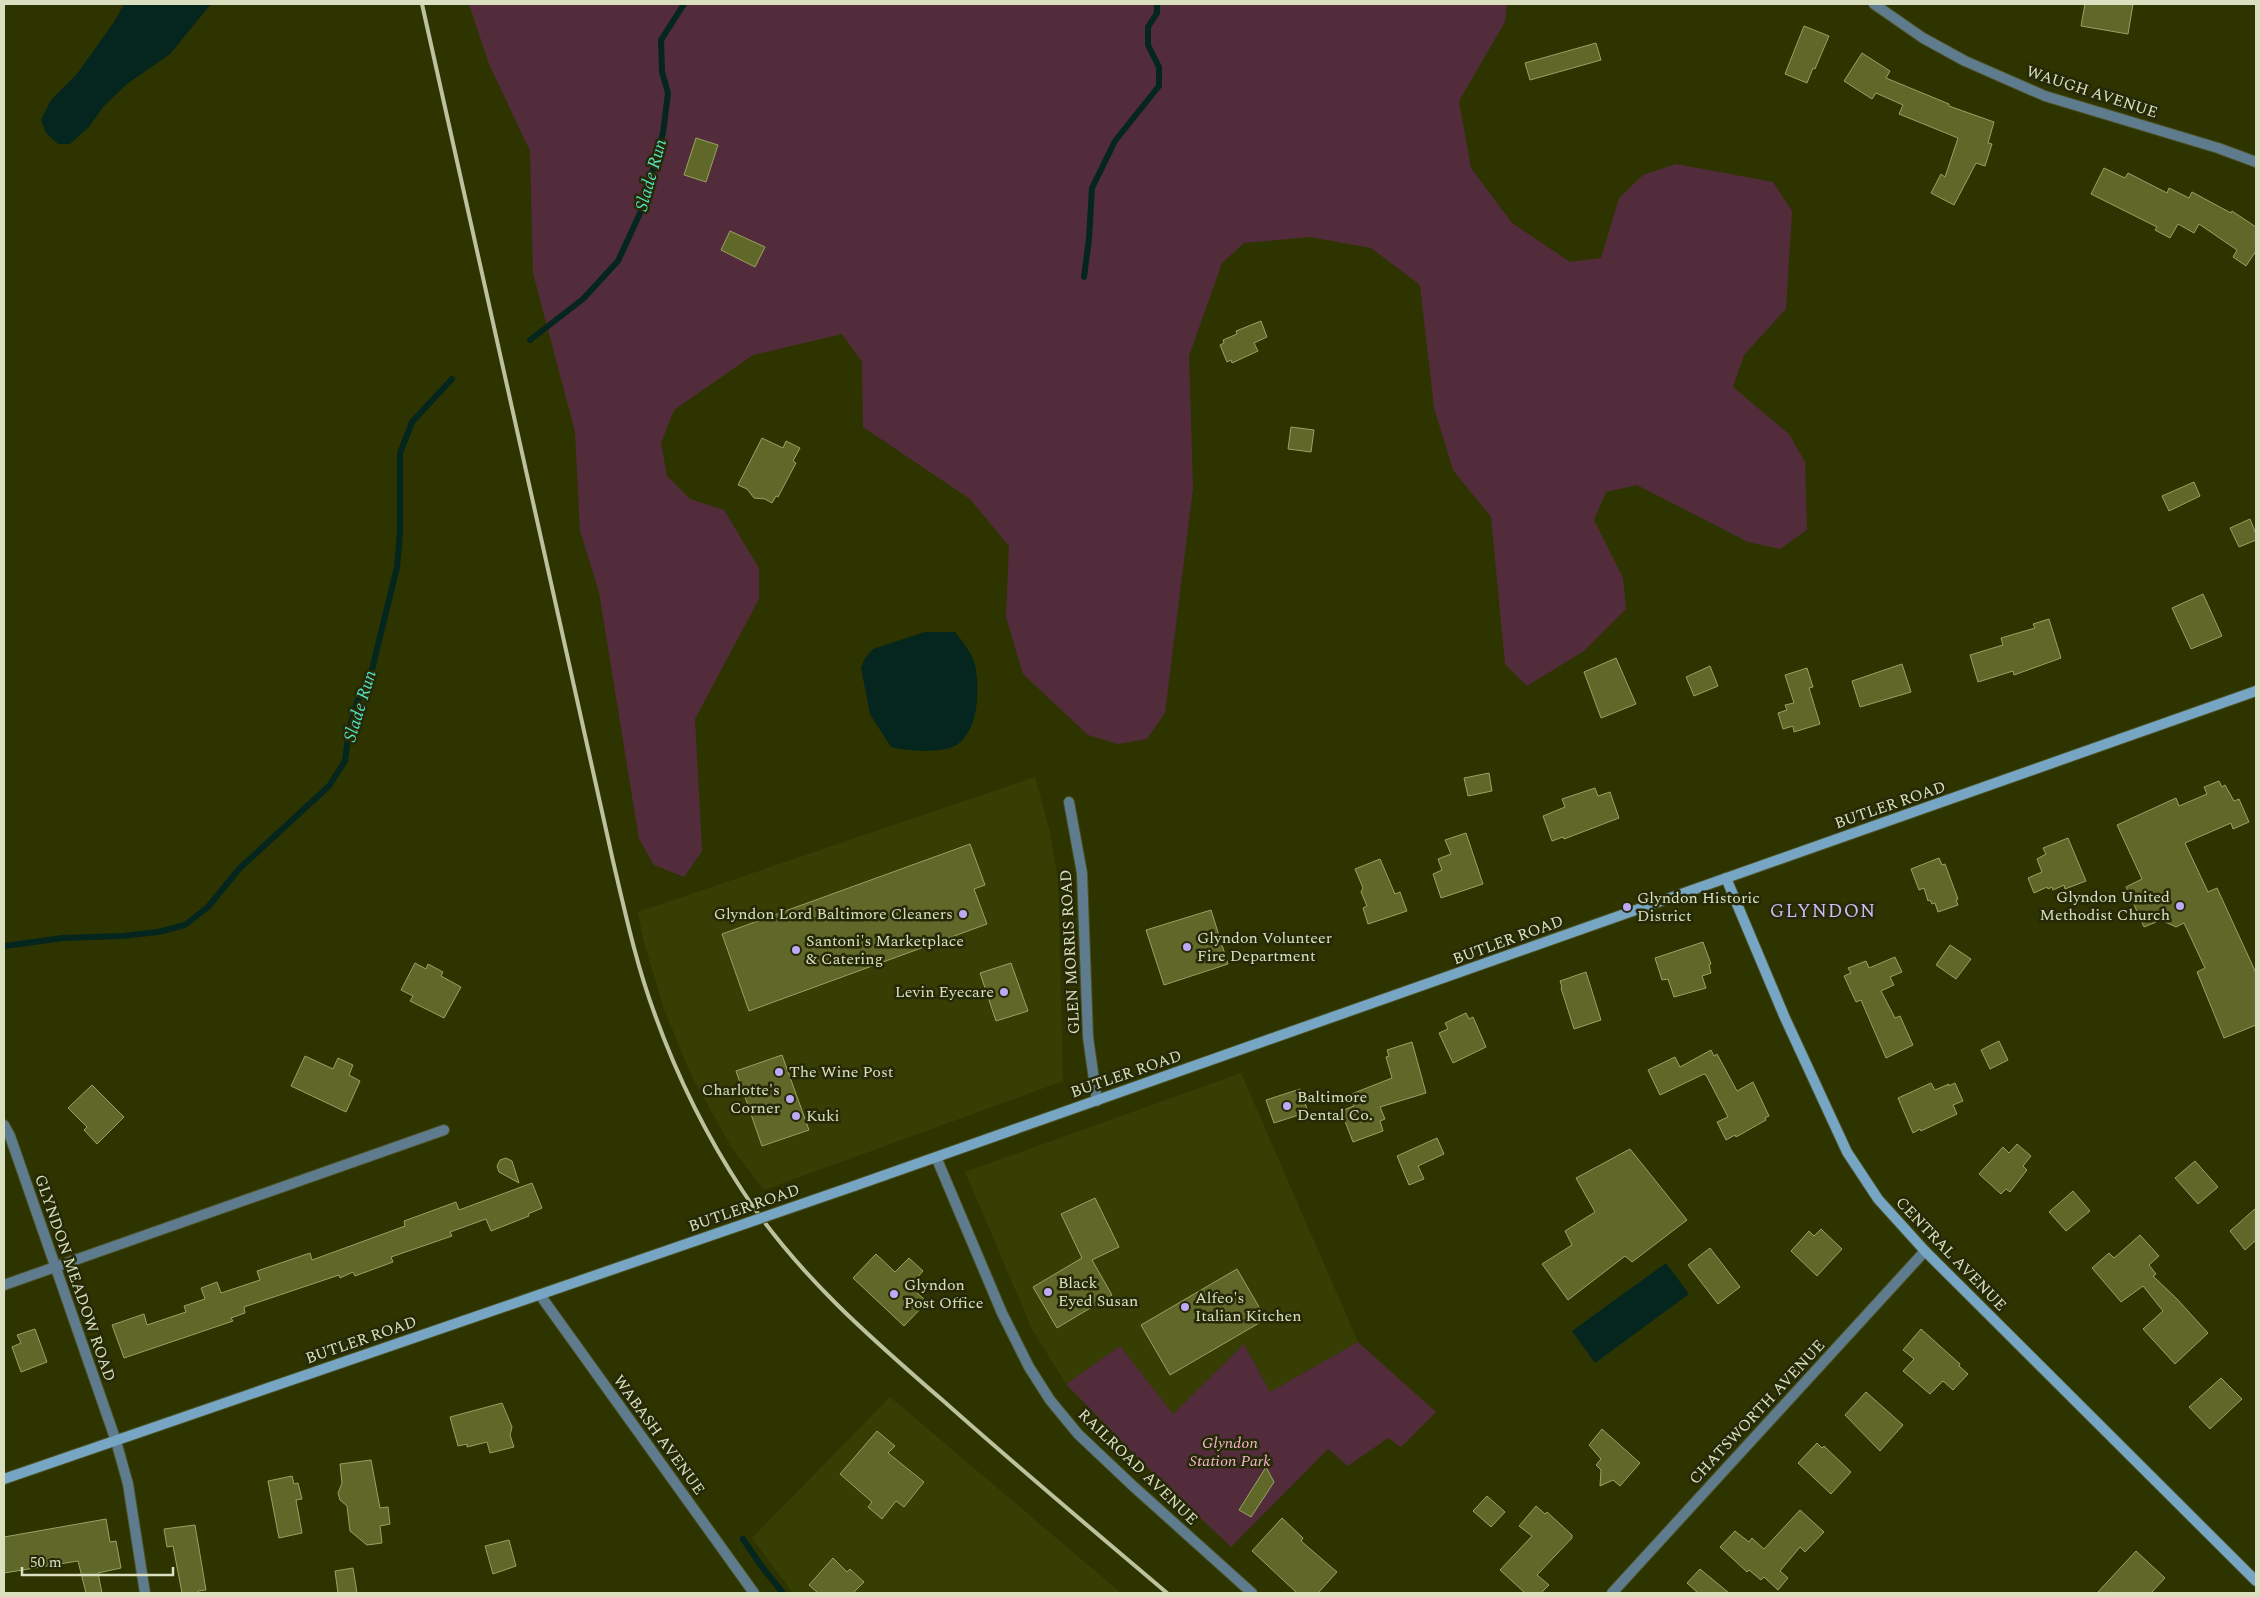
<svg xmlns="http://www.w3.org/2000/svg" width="2260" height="1597" font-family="Spectral,serif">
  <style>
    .built { fill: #373e04 }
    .green { fill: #532c3b }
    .water { fill: #05251f }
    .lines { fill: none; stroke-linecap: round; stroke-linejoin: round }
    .stream { stroke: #05251f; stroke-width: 6 }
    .building { fill: #5f6828; stroke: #98a261 }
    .minor-casing { stroke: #4a501f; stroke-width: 12 }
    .tertiary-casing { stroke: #4a501f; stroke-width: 12 }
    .secondary-casing { stroke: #4a501f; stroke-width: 12 }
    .minor { stroke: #5e7c8e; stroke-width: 10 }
    .tertiary { stroke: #5e7c8e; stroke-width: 10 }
    .secondary { stroke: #76a6c4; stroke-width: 10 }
    .rail { stroke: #bcc29e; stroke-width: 4 }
    .secondary-bridge-casing { stroke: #4a501f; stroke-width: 12; stroke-linecap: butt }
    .secondary-bridge { stroke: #76a6c4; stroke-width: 10 }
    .poi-dot { fill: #bda9f5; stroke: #252907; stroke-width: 2 }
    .labels { text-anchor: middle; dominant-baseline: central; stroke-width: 5; stroke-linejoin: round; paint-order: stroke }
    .street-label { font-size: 16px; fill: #dae0bf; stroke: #252907 }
    .poi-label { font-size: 16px; fill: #dae0bf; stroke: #252907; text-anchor: start }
    .park-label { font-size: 16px; font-style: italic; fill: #f4b5cb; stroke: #252907 }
    .water-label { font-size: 18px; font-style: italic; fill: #53e1c2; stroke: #252907 }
    .quarter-label { font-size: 19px; letter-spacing: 1px; fill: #cbbdf6; stroke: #252907 }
  </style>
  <rect width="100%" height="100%" fill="#2e3400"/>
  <g class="built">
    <polygon points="1035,777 1050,832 1058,881 1063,1081 764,1190 732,1148 691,1075 664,1009 644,942 638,912"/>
    <polygon points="1241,1073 1358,1342 1270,1392 1244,1344 1173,1414 1120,1346 1066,1384 1032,1329 965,1172"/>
    <polygon points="890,1397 981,1474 1121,1593 793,1593 752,1538"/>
  </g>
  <g class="green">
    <polygon points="469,4 1507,4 1505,22 1459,101 1471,168 1512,223 1570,262 1601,258 1619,198 1643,175 1676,164 1773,182 1792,211 1786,309 1744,355 1733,387 1789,434 1805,462 1807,530 1780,549 1748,542 1637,485 1606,492 1594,520 1623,578 1626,609 1584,651 1527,686 1505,664 1491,517 1453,470 1434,408 1420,285 1371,248 1310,237 1244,243 1222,263 1189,356 1193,488 1165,713 1147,739 1118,744 1088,735 1023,674 1006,617 1009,546 970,499 863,427 862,362 842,334 753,355 674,410 661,443 667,476 690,499 724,510 759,568 759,599 695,719 702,851 684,877 654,865 639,839 599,592 580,531 575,432 533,273 530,151 489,64"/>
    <polygon points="1358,1342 1436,1412 1401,1447 1388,1438 1348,1466 1328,1449 1231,1547 1144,1464 1066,1384 1120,1346 1173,1414 1244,1344 1270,1392"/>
  </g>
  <g class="water">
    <polygon points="124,4 211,4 170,54 127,84 103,107 89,127 70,144 58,144 46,133 41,120 51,100 77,74 114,22"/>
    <path d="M 925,632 L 955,632 C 963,642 972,653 975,665 C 980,689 979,728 958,744 C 945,754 906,751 891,747 L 870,714 L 861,668 L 865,658 L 873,649 Z"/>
    <polygon points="1666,1263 1689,1294 1595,1363 1572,1331"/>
  </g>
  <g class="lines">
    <g class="stream">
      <polyline points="1084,277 1089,239 1092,188 1115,141 1159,86 1159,67 1148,45 1148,27 1157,13 1157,4"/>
      <polyline points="530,340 583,299 618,261 647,198 654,164 663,133 668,93 662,72 661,40 684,4"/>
      <polyline points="4,946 63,938 122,936 158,932 185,925 208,907 239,869 329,786 345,761 349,730 357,702 370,678 397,567 400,533 400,453 412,422 452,379"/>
      <polyline points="743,1539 762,1567 783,1593"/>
    </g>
  </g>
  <g class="building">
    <polygon points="2085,4 2133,4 2128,34 2081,26"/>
    <polygon points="1804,26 1829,36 1815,69 1813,68 1807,83 1785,74"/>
    <polygon points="1596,43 1601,60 1530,80 1525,63"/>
    <polygon points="1862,53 1890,71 1886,78 1949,104 1949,106 1994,122 1988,143 1992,144 1985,166 1976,163 1954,205 1931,193 1941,174 1945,177 1958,138 1899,114 1903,105 1876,93 1872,99 1844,81"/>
    <polygon points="696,138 718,145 706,182 684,175"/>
    <polygon points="2104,168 2125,178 2128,173 2167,193 2169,188 2189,198 2192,192 2231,213 2232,211 2256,227 2256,251 2246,266 2233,257 2237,250 2199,224 2194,233 2178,224 2170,238 2155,230 2157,227 2091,194"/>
    <polygon points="730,231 765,247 755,267 721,250"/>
    <polygon points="1261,321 1267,337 1254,343 1258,351 1232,363 1231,360 1227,362 1220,345 1224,343 1223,340 1237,334 1236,331"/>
    <polygon points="1291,427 1314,430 1311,452 1288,449"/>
    <polygon points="762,438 783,448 786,441 800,448 793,461 796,463 778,497 776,496 772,503 765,499 754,498 747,489 738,485"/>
    <polygon points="2194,482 2200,496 2169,511 2162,496"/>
    <polygon points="2250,519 2256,534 2256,540 2239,547 2230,528"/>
    <polygon points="2203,594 2222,636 2191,649 2172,608"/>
    <polygon points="2049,619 2061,658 2014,675 2013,671 1978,682 1970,655 2003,645 2001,638 2035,628 2033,624"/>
    <polygon points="1616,658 1636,704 1601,718 1584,672"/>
    <polygon points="1902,664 1911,692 1860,707 1852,681"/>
    <polygon points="1710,666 1718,686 1694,696 1686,677"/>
    <polygon points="1807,668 1813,687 1809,688 1820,724 1794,732 1793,726 1783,729 1778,713 1787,710 1785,705 1794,703 1785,675"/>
    <polygon points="1489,773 1492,791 1468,796 1464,778"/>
    <polygon points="2219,781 2222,787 2225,785 2234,801 2239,799 2249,822 2233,829 2231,823 2185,843 2208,892 2217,888 2256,973 2256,1025 2224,1038 2197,972 2205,968 2184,923 2176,927 2161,920 2144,927 2126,887 2142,879 2117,825 2176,798 2179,806 2207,794 2204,787"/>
    <polygon points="1595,788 1598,796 1610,792 1619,818 1564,839 1563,837 1552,841 1543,816 1565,807 1562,799"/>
    <polygon points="1466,833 1483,884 1441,898 1433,874 1442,870 1438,859 1451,854 1445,840"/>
    <polygon points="2068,838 2086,881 2065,889 2064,885 2053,890 2052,887 2048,889 2047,887 2034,893 2028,878 2042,872 2037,859 2046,854 2043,848"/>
    <polygon points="970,844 985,885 974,889 987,924 749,1011 722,934"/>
    <polygon points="1939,858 1942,865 1945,864 1958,899 1956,900 1958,905 1938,912 1935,903 1932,904 1930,900 1928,901 1924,888 1919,890 1911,869"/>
    <polygon points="1380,859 1395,894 1400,892 1407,911 1368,924 1363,908 1367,906 1361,892 1363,888 1355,869"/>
    <polygon points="1211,910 1228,964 1164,985 1146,930"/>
    <polygon points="1703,942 1711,964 1709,965 1711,973 1702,976 1706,988 1674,997 1668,979 1662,980 1655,958"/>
    <polygon points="1950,945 1971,959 1956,979 1936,965"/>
    <polygon points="1895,957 1902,972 1890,977 1894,985 1881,991 1895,1018 1900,1016 1913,1045 1886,1058 1861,1000 1856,1002 1844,976 1851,973 1848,968 1866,961 1869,968"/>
    <polygon points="415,963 426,969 428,964 443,972 441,976 461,987 444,1018 410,1001 413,996 401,990"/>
    <polygon points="1011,963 1028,1011 996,1021 980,973"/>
    <polygon points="1586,972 1601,1020 1574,1029 1561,988 1562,987 1560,981"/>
    <polygon points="1466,1013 1469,1019 1473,1017 1486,1047 1453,1063 1439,1033 1448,1029 1445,1023"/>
    <polygon points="1999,1041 2008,1060 1990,1069 1981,1050"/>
    <polygon points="1412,1042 1426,1093 1380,1107 1385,1119 1380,1121 1383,1131 1353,1142 1341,1111 1354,1106 1349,1095 1392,1078 1386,1057 1389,1056 1387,1050"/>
    <polygon points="1711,1050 1714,1056 1717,1054 1737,1091 1753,1082 1769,1116 1765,1118 1766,1120 1736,1137 1735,1135 1726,1140 1717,1122 1728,1117 1706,1075 1704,1074 1660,1095 1648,1070 1675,1057 1680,1067"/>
    <polygon points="782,1055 809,1130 762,1146 736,1071"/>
    <polygon points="305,1056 333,1069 338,1058 353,1065 349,1075 360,1081 346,1112 291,1086"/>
    <polygon points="1931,1083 1935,1090 1949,1084 1949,1086 1955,1083 1963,1101 1953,1105 1957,1114 1921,1131 1920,1129 1913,1133 1898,1098"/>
    <polygon points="92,1085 124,1117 97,1144 84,1130 87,1127 68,1108"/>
    <polygon points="1300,1089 1308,1112 1274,1123 1266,1100"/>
    <polygon points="1437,1138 1444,1154 1418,1166 1424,1179 1409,1185 1397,1156"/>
    <polygon points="2017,1144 2031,1156 2023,1166 2027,1170 2010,1192 2006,1189 2001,1194 1979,1174 2003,1147 2009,1153"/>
    <polygon points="1630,1149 1687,1220 1632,1262 1625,1256 1568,1300 1542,1264 1572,1245 1565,1231 1595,1212 1576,1178"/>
    <polygon points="506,1158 512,1161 519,1183 499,1172 497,1166 500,1160"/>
    <polygon points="2195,1161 2218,1187 2198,1204 2175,1178"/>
    <polygon points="532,1183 542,1208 528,1214 529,1216 491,1231 486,1219 450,1232 452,1236 391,1257 393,1262 355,1276 353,1272 340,1278 339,1275 244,1307 245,1313 231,1318 233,1321 124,1358 112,1325 144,1314 147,1325 186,1312 184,1306 205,1299 201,1288 217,1282 221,1293 260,1280 257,1271 310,1253 312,1260 405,1226 404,1221 456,1202 459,1210"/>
    <polygon points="2073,1191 2090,1211 2066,1231 2049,1212"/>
    <polygon points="1095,1198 1119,1247 1092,1260 1112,1295 1057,1328 1033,1287 1082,1258 1061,1214"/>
    <polygon points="2256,1208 2256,1240 2245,1250 2230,1231"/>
    <polygon points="1821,1229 1842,1249 1817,1276 1791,1251 1809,1231 1814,1236"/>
    <polygon points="2140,1235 2159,1256 2149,1265 2156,1274 2153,1276 2177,1299 2208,1333 2175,1364 2143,1329 2163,1311 2143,1286 2121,1302 2092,1268 2109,1253 2114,1258"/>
    <polygon points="1710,1248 1740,1287 1718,1304 1688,1265"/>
    <polygon points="876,1254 895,1272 909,1258 923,1271 910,1286 927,1302 904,1326 853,1278"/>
    <polygon points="1237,1269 1266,1319 1170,1375 1141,1325"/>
    <polygon points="35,1329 47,1362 21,1372 12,1347 21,1343 17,1335"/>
    <polygon points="1921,1329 1960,1364 1959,1366 1968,1374 1953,1390 1943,1381 1930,1394 1903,1371 1914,1359 1903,1350"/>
    <polygon points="2221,1378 2242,1399 2210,1429 2189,1407"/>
    <polygon points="1866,1392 1903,1425 1880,1451 1845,1415"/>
    <polygon points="502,1403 512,1427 510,1435 514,1447 490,1453 487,1442 467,1447 467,1444 458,1446 450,1417"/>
    <polygon points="1602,1429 1640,1463 1620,1486 1613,1480 1600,1486 1601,1470 1596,1465 1601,1459 1589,1445"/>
    <polygon points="877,1431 895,1446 888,1453 924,1482 904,1507 896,1501 882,1519 868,1507 872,1502 840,1474"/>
    <polygon points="1817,1443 1822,1448 1824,1446 1851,1472 1831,1494 1798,1463"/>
    <polygon points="371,1460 380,1508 388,1507 390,1524 380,1526 382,1543 367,1545 350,1531 347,1506 340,1500 338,1493 342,1483 340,1464"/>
    <polygon points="1266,1467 1274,1482 1251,1517 1239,1510"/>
    <polygon points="292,1476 294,1484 298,1483 302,1499 296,1500 302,1533 279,1538 268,1481"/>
    <polygon points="1487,1496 1505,1512 1491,1527 1473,1511"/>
    <polygon points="1536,1506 1545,1514 1547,1512 1572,1535 1572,1538 1537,1575 1549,1585 1541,1593 1525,1593 1500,1570 1532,1536 1519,1526"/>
    <polygon points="1800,1510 1824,1532 1805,1552 1800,1547 1780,1571 1788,1578 1778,1590 1764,1577 1761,1580 1749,1570 1747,1572 1720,1547 1735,1531 1749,1542 1752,1538 1764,1549"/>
    <polygon points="1282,1518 1303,1538 1301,1541 1337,1572 1318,1593 1297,1593 1252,1551"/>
    <polygon points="106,1519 110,1542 116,1541 121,1568 98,1573 102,1593 86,1593 78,1561 4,1573 4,1537"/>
    <polygon points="195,1525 206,1590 198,1591 198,1593 182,1593 173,1546 167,1547 164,1529"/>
    <polygon points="509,1540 516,1566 493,1574 485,1546"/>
    <polygon points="2136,1551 2165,1578 2151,1593 2097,1593"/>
    <polygon points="833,1558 847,1572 850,1569 864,1582 853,1593 818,1593 809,1585"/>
    <polygon points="353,1568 357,1593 338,1593 335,1571"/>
    <polygon points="1700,1569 1729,1593 1698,1593 1687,1583"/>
  </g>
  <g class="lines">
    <g class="minor-casing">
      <g id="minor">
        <polyline points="1874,4 1923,38 1965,61 2045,96 2218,148 2256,162"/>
        <polyline points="1069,802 1082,873 1088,1037 1097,1101"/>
        <polyline points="4,1125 10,1136 116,1441 128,1484 145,1593"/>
        <polyline points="936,1157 1002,1313 1029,1367 1050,1400 1078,1434 1133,1486 1252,1593"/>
        <polyline points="4,1285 444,1130"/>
        <polyline points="1612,1593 1925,1251"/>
      </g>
    </g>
    <g class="tertiary-casing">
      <polyline id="tertiary" points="540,1295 754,1593"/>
    </g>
    <g class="secondary-casing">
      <g id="secondary">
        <polyline points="1726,878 1785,1018 1847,1152 1878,1199 1925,1251 2256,1581"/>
        <polyline points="854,1186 2256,691"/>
        <polyline points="4,1479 608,1271"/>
      </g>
    </g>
    <use href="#minor" class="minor"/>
    <use href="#tertiary" class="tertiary"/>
    <use href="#secondary" class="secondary"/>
    <path class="rail" d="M 422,4 L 613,861 C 625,912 636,963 654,1012 C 676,1074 706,1135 742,1190 C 795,1273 874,1341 948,1405 C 1020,1469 1094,1531 1167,1593"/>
    <g class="secondary-bridge-casing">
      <polyline id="secondary-bridge" points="608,1271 854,1186"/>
    </g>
    <use href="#secondary-bridge" class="secondary-bridge"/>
  </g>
  <g class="poi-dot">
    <circle cx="2180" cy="906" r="5"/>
    <circle cx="1627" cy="907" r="5"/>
    <circle cx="963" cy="914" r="5"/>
    <circle cx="1187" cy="947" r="5"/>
    <circle cx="796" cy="950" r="5"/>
    <circle cx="1004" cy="992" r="5"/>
    <circle cx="779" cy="1072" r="5"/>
    <circle cx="790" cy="1099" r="5"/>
    <circle cx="1287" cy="1106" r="5"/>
    <circle cx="796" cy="1116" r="5"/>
    <circle cx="1048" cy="1292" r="5"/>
    <circle cx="894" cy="1294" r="5"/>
    <circle cx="1185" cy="1307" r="5"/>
  </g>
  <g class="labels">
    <g class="street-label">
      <text transform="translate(2092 92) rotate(18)">WAUGH AVENUE</text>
      <text transform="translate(1890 805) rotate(-19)">BUTLER ROAD</text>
      <text transform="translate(1508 940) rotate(-20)">BUTLER ROAD</text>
      <text transform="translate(1070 952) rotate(-93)">GLEN MORRIS ROAD</text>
      <text transform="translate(1126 1074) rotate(-19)">BUTLER ROAD</text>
      <text transform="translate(744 1208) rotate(-19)">BUTLER ROAD</text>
      <text transform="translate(1951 1254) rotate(46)">CENTRAL AVENUE</text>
      <text transform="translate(75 1278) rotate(71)">GLYNDON MEADOW ROAD</text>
      <text transform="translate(361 1340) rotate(-19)">BUTLER ROAD</text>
      <text transform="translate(1757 1412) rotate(-47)">CHATSWORTH AVENUE</text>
      <text transform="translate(659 1435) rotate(54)">WABASH AVENUE</text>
      <text transform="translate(1138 1467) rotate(44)">RAILROAD AVENUE</text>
    </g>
    <g class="poi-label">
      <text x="2170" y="897" text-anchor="end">Glyndon United<tspan x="2170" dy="18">Methodist Church</tspan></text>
      <text x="1637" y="898">Glyndon Historic<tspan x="1637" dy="18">District</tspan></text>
      <text x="953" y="914" text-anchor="end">Glyndon Lord Baltimore Cleaners</text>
      <text x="1197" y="938">Glyndon Volunteer<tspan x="1197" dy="18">Fire Department</tspan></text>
      <text x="806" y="941">Santoni's Marketplace<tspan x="806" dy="18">&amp; Catering</tspan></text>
      <text x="994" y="992" text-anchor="end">Levin Eyecare</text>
      <text x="789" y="1072">The Wine Post</text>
      <text x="780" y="1090" text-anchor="end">Charlotte's<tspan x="780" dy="18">Corner</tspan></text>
      <text x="1297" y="1097">Baltimore<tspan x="1297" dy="18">Dental Co.</tspan></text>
      <text x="806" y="1116">Kuki</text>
      <text x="1058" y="1283">Black<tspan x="1058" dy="18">Eyed Susan</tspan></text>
      <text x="904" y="1285">Glyndon<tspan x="904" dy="18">Post Office</tspan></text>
      <text x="1195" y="1298">Alfeo's<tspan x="1195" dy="18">Italian Kitchen</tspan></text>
    </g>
    <g class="park-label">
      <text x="1230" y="1443">Glyndon<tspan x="1230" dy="18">Station Park</tspan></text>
    </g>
    <g class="water-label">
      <text transform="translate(651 175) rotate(-74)">Slade Run</text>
      <text transform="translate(360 706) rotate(-73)">Slade Run</text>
    </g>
    <g class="quarter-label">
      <text x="1823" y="911">GLYNDON</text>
    </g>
  </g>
  <rect width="2260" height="1597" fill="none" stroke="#dae0bf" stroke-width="10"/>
  <path d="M22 1567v8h151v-8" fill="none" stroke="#dae0bf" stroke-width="2.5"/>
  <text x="30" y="1567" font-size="15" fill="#dae0bf" stroke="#252907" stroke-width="4" paint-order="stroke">50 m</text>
</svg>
